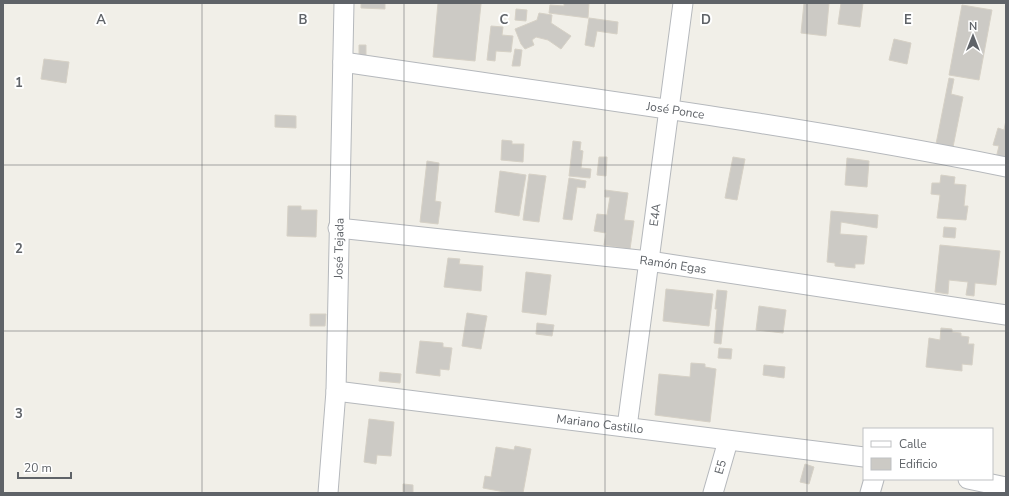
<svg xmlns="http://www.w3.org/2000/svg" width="1009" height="496" font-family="'Nunito Sans',sans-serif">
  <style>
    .building { fill: #cccac5; stroke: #d6d1c6 }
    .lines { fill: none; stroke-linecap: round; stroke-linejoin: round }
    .street-casing { stroke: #b5b8bc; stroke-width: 21 }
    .street { stroke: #fff; stroke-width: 19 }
    .grid { fill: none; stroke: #5f6368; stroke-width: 1; stroke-opacity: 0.55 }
    .labels { text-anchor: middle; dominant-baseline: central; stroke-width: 4; stroke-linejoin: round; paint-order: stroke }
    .street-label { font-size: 12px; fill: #5f6368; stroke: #fff }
    .grid-label { font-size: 13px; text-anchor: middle; font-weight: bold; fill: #5f6368; stroke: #fff; stroke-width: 4; stroke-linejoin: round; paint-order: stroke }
  </style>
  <rect width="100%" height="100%" fill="#f1efe8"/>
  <g class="building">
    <polygon points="361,3 385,3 385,9 361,8"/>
    <polygon points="438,3 481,4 475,61 433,57"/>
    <polygon points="564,3 589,3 588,18 549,13 550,5 564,6"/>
    <polygon points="804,3 829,3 826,36 801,33"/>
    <polygon points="841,3 863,3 860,27 838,24"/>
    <polygon points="962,5 992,10 979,80 949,75"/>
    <polygon points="516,9 527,10 526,21 515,20"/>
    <polygon points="539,13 552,15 551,23 571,36 561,49 548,40 536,37 532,40 534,45 525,49 521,44 515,29 537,20"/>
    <polygon points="589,18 618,22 617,34 597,31 594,47 585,45"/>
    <polygon points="491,26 503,27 502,35 513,36 511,52 496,51 495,61 487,60"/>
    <polygon points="894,39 911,43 907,64 889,60"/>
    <polygon points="359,45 366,45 366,58 359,57"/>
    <polygon points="515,49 522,50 520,66 512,66"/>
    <polygon points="44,59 69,62 66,83 41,79"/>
    <polygon points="949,78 954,79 951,94 963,97 953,147 936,144"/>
    <polygon points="275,115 296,116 296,128 275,127"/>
    <polygon points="1006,120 1006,161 996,158 999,146 993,145 998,128 1004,130"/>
    <polygon points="502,140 512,141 512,144 524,144 523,162 501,160"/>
    <polygon points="573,141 581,142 580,150 583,151 581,168 591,169 590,178 569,176"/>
    <polygon points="599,157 607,157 606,176 597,175"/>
    <polygon points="733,157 745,159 737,200 725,198"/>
    <polygon points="847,158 869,161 867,187 845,185"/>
    <polygon points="427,161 439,163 435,201 441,202 438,224 420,222"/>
    <polygon points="500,171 526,175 519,216 495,212"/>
    <polygon points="529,174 546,176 539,222 523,220"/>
    <polygon points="941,175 955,177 954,184 966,185 964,206 968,206 966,220 937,218 940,195 931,194 932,183 940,183"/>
    <polygon points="569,178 586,181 585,188 577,187 572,220 563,219"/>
    <polygon points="605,190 628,193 624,220 634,221 630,249 604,245 606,233 594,231 597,214 607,215 610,197 605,197"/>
    <polygon points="288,206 301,206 301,210 317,210 316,237 287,236"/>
    <polygon points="831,211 878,215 877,228 841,222 840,234 867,236 864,264 855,264 855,268 835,266 835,263 827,262"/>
    <polygon points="944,227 956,228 955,238 943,237"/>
    <polygon points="940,245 1000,251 996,285 975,283 974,296 966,295 968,282 949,280 948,294 935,292"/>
    <polygon points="448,258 460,259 459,264 483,266 481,291 444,287"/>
    <polygon points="526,272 551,275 546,315 522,312"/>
    <polygon points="666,289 713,294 709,326 663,321"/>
    <polygon points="717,290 727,291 721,344 714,343 717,309 715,309"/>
    <polygon points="759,306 786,310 783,333 756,330"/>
    <polygon points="467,313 487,316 481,349 462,346"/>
    <polygon points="310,314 326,314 325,326 310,326"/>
    <polygon points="537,323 554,325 552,336 536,334"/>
    <polygon points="941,328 952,329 952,332 961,333 961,336 969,337 968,344 974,344 972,365 962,364 962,371 926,367 929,338 940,340"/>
    <polygon points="420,341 443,343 443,347 452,348 449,370 440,369 440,376 416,373"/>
    <polygon points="719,348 732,349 731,359 718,358"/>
    <polygon points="691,363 705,364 705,367 716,369 710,422 655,415 659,374 690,377"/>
    <polygon points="764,365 785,367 784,378 763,375"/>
    <polygon points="380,372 401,374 400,383 379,381"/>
    <polygon points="369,419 394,422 391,456 377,455 376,464 364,462"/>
    <polygon points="515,446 531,449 523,493 510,493 483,488 485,476 491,477 496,447 514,450"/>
    <polygon points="805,464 814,467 809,484 800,482"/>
    <polygon points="403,484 413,485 413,493 403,493"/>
  </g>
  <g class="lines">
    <g class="street-casing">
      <g id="street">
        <path id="s1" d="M 343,62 C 564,95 787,123 1006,167"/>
        <path id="s2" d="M 338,228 L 649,261 L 1006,315"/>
        <path id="s3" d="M 336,391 L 864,457"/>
        <path id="s4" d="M 627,427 L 683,3"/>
        <polyline points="968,479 1006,487"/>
        <path id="s5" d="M 328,493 L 336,391 L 344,3"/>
        <path id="s6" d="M 713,493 L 728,441"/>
        <polyline points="870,493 874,479"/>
      </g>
    </g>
    <use href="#street" class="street"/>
  </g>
  <path class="grid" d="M 202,3 L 202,493M 404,3 L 404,493M 605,3 L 605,493M 807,3 L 807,493M 3,165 L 1006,165M 3,331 L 1006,331"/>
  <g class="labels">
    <g class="street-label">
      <text stroke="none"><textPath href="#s1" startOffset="336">José Ponce</textPath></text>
      <text stroke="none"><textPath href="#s4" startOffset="214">E4A</textPath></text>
      <text stroke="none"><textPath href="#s5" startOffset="245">José Tejada</textPath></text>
      <text stroke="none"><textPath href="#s2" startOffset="337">Ramón Egas</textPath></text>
      <text stroke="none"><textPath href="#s3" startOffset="266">Mariano Castillo</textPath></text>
      <text stroke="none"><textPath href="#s6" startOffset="27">E5</textPath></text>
    </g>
  </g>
  <g class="grid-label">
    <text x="101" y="24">A</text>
    <text x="303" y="24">B</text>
    <text x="504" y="24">C</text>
    <text x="706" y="24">D</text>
    <text x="908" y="24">E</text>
    <text x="19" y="87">1</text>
    <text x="19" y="253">2</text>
    <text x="19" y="418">3</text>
  </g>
  <rect width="1009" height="496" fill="none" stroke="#5f6368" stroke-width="8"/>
  <rect x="863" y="428" width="130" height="52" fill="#ffffff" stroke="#bfc1c3"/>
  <rect x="871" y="441" width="20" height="6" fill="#ffffff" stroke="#bfc1c3"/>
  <text x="899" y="448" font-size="12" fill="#5f6368">Calle</text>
  <rect x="871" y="458" width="20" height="12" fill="#cccac5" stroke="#bfc1c3"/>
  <text x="899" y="468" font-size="12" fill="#5f6368">Edificio</text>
  <g transform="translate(973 36)" stroke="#ffffff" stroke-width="3" paint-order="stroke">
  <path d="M0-3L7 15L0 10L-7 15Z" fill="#5f6368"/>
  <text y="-6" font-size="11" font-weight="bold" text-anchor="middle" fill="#5f6368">N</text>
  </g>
  <path d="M18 472v6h53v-6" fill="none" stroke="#5f6368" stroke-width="2"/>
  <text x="24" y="472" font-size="12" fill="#5f6368" stroke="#ffffff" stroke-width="3" paint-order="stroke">20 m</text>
</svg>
